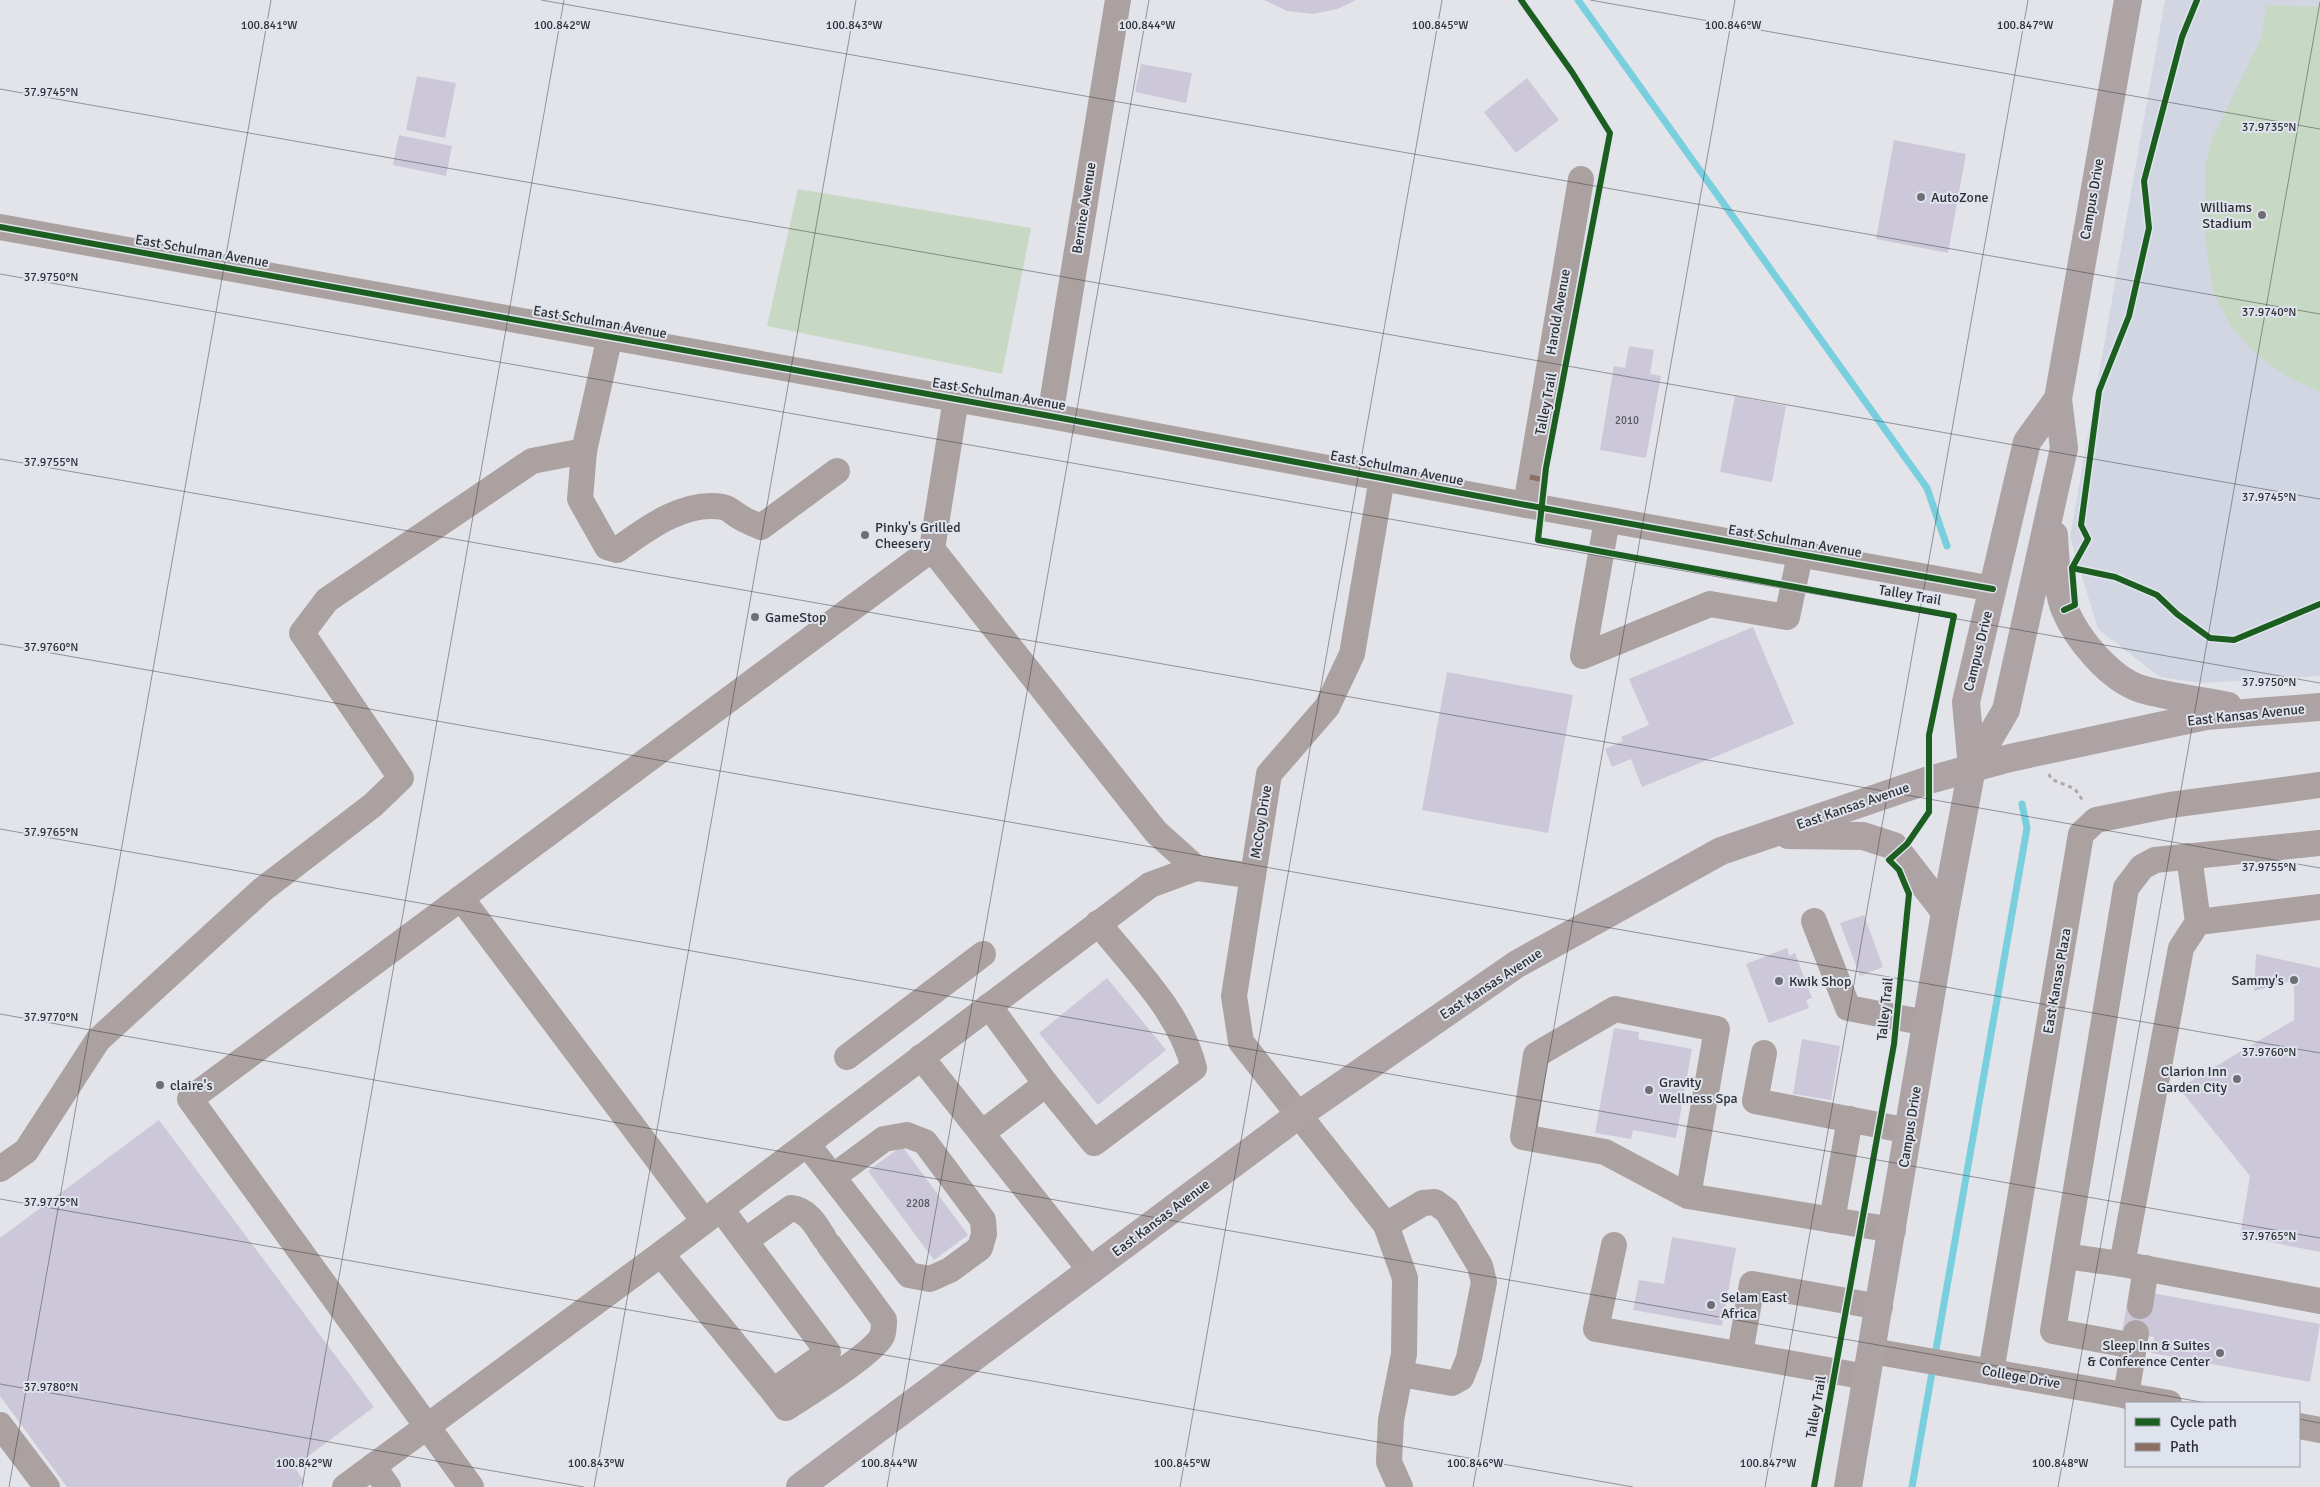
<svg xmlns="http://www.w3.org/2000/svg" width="2320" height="1487" font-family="Signika,sans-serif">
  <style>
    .built { fill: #d1d6e2 }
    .green { fill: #c7d8c4 }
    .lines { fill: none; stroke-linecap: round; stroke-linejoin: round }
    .stream { stroke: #79cfdd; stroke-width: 7 }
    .building { fill: #cdc8d9 }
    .path { stroke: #afa8a9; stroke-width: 3; stroke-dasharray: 4 4; stroke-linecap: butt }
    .minor { stroke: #aca1a1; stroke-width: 26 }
    .major { stroke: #ada3a4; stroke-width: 28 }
    .quiet { stroke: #8d6e63; stroke-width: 5; stroke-dasharray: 10 5; stroke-linecap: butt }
    .cycleway-casing { stroke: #dfe3ed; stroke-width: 9 }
    .cycleway { stroke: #1b5e20; stroke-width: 6 }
    .ticks { fill: none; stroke: #2e3034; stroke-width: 1; stroke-opacity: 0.45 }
    .poi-dot { fill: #6d6f74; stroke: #dfe3ed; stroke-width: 2 }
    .labels { text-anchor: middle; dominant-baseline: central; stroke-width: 4; stroke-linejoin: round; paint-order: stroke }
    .number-label { font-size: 11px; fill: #56565d }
    .poi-label { font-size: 14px; fill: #2e3034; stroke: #dfe3ed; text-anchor: start }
    .street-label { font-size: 14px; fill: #2e3034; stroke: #dfe3ed }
    .ticks-label { font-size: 12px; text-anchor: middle; fill: #2e3034; stroke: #dfe3ed; stroke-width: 4; stroke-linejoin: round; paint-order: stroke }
  </style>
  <rect width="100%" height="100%" fill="#e2e4ea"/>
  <polygon class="built" points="2165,0 2320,0 2320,676 2201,683 2160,677 2098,629 2070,537"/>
  <g class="green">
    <polygon points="2266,5 2320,7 2320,392 2288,377 2258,356 2231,327 2213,292 2205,237 2205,165 2212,139 2262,36"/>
    <polygon points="798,189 1031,228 1002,374 767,326"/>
  </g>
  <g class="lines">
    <g class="stream">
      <polyline points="1578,0 1927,488 1947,546"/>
      <polyline points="1912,1487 2027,828 2022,804"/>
    </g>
  </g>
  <g class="building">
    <polygon points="1264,0 1356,0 1337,9 1313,14 1287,11"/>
    <polygon points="1141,64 1192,73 1186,103 1135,92"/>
    <polygon points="417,76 456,83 445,138 406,130"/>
    <polygon points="1527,78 1559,120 1516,153 1484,112"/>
    <polygon points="399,135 452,146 446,176 393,165"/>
    <polygon points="1894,140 1966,154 1948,253 1876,239"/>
    <polygon points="1629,346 1654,350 1650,374 1661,376 1646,458 1600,450 1614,366 1625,368"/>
    <polygon points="1735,396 1786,406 1772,482 1720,472"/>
    <polygon points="1753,627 1794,724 1642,787 1631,759 1612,767 1605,749 1623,741 1621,737 1649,725 1629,679"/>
    <polygon points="1447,672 1573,695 1548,833 1422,810"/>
    <polygon points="1864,915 1883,967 1860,976 1840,923"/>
    <polygon points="1787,948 1789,956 1795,953 1812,998 1806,1000 1809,1008 1769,1023 1746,964"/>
    <polygon points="2256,954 2320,968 2320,1252 2240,1236 2250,1176 2179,1088 2294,1020 2294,980 2254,991"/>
    <polygon points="1107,978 1166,1050 1098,1105 1039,1033"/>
    <polygon points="1614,1028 1639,1032 1638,1039 1692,1049 1676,1138 1633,1130 1631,1139 1595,1133"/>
    <polygon points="1802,1039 1840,1046 1831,1100 1793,1094"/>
    <polygon points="159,1120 374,1407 294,1467 305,1482 298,1487 67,1487 0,1396 0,1238"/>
    <polygon points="902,1146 968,1235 934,1260 868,1171"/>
    <polygon points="1672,1237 1736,1248 1722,1326 1633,1310 1639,1280 1664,1284"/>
    <polygon points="2152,1293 2320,1324 2310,1382 2151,1353 2154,1337 2122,1331 2127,1304"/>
  </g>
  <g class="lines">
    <polyline class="path" points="2049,774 2051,779 2075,789 2083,801"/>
    <g class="minor">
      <polyline points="0,227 1050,416 1526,505 1993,589"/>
      <polyline points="1050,416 1118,0"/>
      <path d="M 584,451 L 580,499 L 607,547 L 617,550 C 646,529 684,500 723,507 C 729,508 734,514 740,517 C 746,521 754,524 761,527 L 837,471"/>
      <polyline points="1382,478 1352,654 1327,707 1269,774 1234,996 1241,1042 1386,1225 1405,1278 1404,1354 1391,1420 1389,1462 1400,1487"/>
      <polyline points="1526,505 1581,179"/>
      <polyline points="1607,520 1583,656 1710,604 1787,617 1800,555"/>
      <polyline points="932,549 1156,832 1196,868 1253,876"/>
      <polyline points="2189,856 2198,922"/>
      <polyline points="461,898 704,1221"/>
      <polyline points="2320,907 2198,922 2181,948 2122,1264 2320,1301"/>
      <polyline points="1814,921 1848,1008 1927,1023"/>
      <polyline points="989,1006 1046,1084"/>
      <polyline points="1764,1053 1755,1101 1909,1131"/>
      <polyline points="847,1057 983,954"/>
      <polyline points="921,1057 1091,1271"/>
      <path d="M 982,1133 L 1046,1084 L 1094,1143 L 1194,1068 C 1180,1012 1134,968 1098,923"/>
      <polyline points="807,1144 909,1275 930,1279 950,1270 980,1248 984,1234 983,1220 925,1142 907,1135 884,1139 834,1176"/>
      <polyline points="0,1169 26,1151 98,1040 262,890 373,805 401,778 302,633 327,600 532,461 584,451 610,336"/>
      <polyline points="1688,1196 1717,1029 1615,1009 1536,1055 1523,1137 1605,1152 1688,1196 1893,1230"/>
      <polyline points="1832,1220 1850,1119"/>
      <polyline points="1386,1225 1423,1203 1435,1202 1447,1211 1480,1266 1484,1282 1469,1358 1461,1378 1452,1383 1401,1374"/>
      <path d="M 745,1241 L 791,1208 C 808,1210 816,1225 824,1238"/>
      <polyline points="1614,1245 1596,1329 1867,1377"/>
      <polyline points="661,1254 773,1391 828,1352 721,1209"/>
      <polyline points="2065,1256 2053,1331 2134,1346 2136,1333"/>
      <polyline points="2122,1264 2065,1256 2126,888 2142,867 2155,860 2320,843"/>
      <polyline points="2140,1306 2146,1268"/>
      <polyline points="1872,1351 2169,1403"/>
      <polyline points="1740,1354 1752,1284 1880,1307"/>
      <polyline points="1991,1372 2081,834 2096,820 2170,805 2320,785"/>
      <path d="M 773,1391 L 786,1408 C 806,1395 873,1354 882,1336 C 884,1331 884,1325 884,1320 L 829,1245"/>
      <polyline points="2126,1396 2134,1346"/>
      <polyline points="0,1425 47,1487"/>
      <polyline points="2299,1426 2320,1430"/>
      <polyline points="373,1466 388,1487"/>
      <polyline points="345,1487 661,1254 1150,885 1196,868"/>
      <polyline points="471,1487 190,1099 932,549 956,399"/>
    </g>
    <g class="major">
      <path d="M 2054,535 C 2055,555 2057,592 2065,610 C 2077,639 2110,679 2141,689 C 2169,697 2199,700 2228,706"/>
      <polyline points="1972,768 2006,710 2064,448 2058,399 2128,0"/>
      <polyline points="1788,835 1863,836 1894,846 1945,912"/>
      <polyline points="800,1487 1300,1114 1517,964 1721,851 1929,780 2010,758 2206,716 2320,707"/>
      <polyline points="1848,1487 1945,912 1972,768 1966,702 2027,442 2058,399"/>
    </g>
    <polyline class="quiet" points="1530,477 1545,480"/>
    <g class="cycleway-casing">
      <g id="cycleway">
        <polyline points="1521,0 1572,72 1610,133 1546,468 1538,540 1954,616 1929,735 1929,812 1907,844 1889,860 1899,870 1909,894 1894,1044 1814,1487"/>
        <polyline points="0,227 1050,416 1526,505 1993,589"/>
        <polyline points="2072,568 2115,577 2157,595 2177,614 2210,638 2234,640 2320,604"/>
        <polyline points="2064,610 2075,605 2072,568 2088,539 2081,525 2099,391 2129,316 2149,228 2144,181 2182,37 2197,0"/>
      </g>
    </g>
    <use href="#cycleway" class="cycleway"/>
  </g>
  <path class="ticks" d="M 541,0 L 2320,314M 1590,0 L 2320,129M 0,89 L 2320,499M 0,274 L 2320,683M 0,459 L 2320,868M 0,644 L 2320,1053M 0,829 L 2320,1238M 0,1014 L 2207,1403M 0,1199 L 1633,1487M 0,1384 L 584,1487M 2299,1419 L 2320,1423M 9,1487 L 271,0M 302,1487 L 564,0M 594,1487 L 856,0M 887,1487 L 1149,0M 1180,1487 L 1442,0M 1473,1487 L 1735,0M 1765,1487 L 2028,0M 2058,1487 L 2320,2"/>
  <g class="poi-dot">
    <circle cx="1921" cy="197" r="5"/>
    <circle cx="2262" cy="215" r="5"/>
    <circle cx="865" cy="535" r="5"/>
    <circle cx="755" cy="617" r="5"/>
    <circle cx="2294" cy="980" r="5"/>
    <circle cx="1779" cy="981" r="5"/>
    <circle cx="2237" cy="1079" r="5"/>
    <circle cx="160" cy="1085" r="5"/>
    <circle cx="1649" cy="1090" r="5"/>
    <circle cx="1711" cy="1305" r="5"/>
    <circle cx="2220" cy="1353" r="5"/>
  </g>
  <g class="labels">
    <g class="number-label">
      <text x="1627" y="420">2010</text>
      <text x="918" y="1203">2208</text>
    </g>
    <g class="poi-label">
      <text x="1931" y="197">AutoZone</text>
      <text x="2252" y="207" text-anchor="end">Williams<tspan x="2252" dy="16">Stadium</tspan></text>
      <text x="875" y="527">Pinky's Grilled<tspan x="875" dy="16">Cheesery</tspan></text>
      <text x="765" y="617">GameStop</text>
      <text x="2284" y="980" text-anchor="end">Sammy's</text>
      <text x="1789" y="981">Kwik Shop</text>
      <text x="2227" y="1071" text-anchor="end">Clarion Inn<tspan x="2227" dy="16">Garden City</tspan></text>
      <text x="1659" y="1082">Gravity<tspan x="1659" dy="16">Wellness Spa</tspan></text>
      <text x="170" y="1085">claire's</text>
      <text x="1721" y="1297">Selam East<tspan x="1721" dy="16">Africa</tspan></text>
      <text x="2210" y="1345" text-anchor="end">Sleep Inn &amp; Suites<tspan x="2210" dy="16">&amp; Conference Center</tspan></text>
    </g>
    <g class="street-label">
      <text transform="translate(2092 199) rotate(-80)">Campus Drive</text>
      <text transform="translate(1084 208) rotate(-81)">Bernice Avenue</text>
      <text transform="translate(202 251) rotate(10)">East Schulman Avenue</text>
      <text transform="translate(1558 312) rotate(-80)">Harold Avenue</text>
      <text transform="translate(600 322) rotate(10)">East Schulman Avenue</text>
      <text transform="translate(999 394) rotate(10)">East Schulman Avenue</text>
      <text transform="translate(1546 404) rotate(-79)">Talley Trail</text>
      <text transform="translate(1397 468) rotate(11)">East Schulman Avenue</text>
      <text transform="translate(1795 541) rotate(10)">East Schulman Avenue</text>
      <text transform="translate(1910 595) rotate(10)">Talley Trail</text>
      <text transform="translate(1978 651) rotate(-76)">Campus Drive</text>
      <text transform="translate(2246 715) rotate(-6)">East Kansas Avenue</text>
      <text transform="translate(1853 806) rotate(-19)">East Kansas Avenue</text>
      <text transform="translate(1261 822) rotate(-81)">McCoy Drive</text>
      <text transform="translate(2057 981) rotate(-80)">East Kansas Plaza</text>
      <text transform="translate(1491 984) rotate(-33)">East Kansas Avenue</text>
      <text transform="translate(1885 1009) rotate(-84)">Talley Trail</text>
      <text transform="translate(1910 1127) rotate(-81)">Campus Drive</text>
      <text transform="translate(1161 1218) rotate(-37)">East Kansas Avenue</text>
      <text transform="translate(2021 1377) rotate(10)">College Drive</text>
      <text transform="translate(1816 1407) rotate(-80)">Talley Trail</text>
    </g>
  </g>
  <g class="ticks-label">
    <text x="269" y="29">100.841°W</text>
    <text x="562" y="29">100.842°W</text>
    <text x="854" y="29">100.843°W</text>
    <text x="1147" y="29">100.844°W</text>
    <text x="1440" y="29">100.845°W</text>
    <text x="1733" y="29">100.846°W</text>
    <text x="2025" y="29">100.847°W</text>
    <text x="51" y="96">37.9745°N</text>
    <text x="2269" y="131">37.9735°N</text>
    <text x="51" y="281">37.9750°N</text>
    <text x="2269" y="316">37.9740°N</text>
    <text x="51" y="466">37.9755°N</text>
    <text x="2269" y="501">37.9745°N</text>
    <text x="51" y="651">37.9760°N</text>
    <text x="2269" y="686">37.9750°N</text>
    <text x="51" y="836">37.9765°N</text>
    <text x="2269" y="871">37.9755°N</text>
    <text x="51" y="1021">37.9770°N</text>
    <text x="2269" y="1056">37.9760°N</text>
    <text x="51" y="1206">37.9775°N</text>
    <text x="2269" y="1240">37.9765°N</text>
    <text x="51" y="1391">37.9780°N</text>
    <text x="304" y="1467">100.842°W</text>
    <text x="596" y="1467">100.843°W</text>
    <text x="889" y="1467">100.844°W</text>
    <text x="1182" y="1467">100.845°W</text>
    <text x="1475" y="1467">100.846°W</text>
    <text x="1768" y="1467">100.847°W</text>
    <text x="2060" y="1467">100.848°W</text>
  </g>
  <rect x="2125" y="1402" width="175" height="65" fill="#dfe3ed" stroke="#989ba3"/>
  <rect x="2135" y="1418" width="25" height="8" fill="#1b5e20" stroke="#989ba3"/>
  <text x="2170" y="1427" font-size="15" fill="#2e3034">Cycle path</text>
  <rect x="2135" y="1443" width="25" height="8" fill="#8d6e63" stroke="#989ba3"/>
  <text x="2170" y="1452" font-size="15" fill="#2e3034">Path</text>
</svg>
